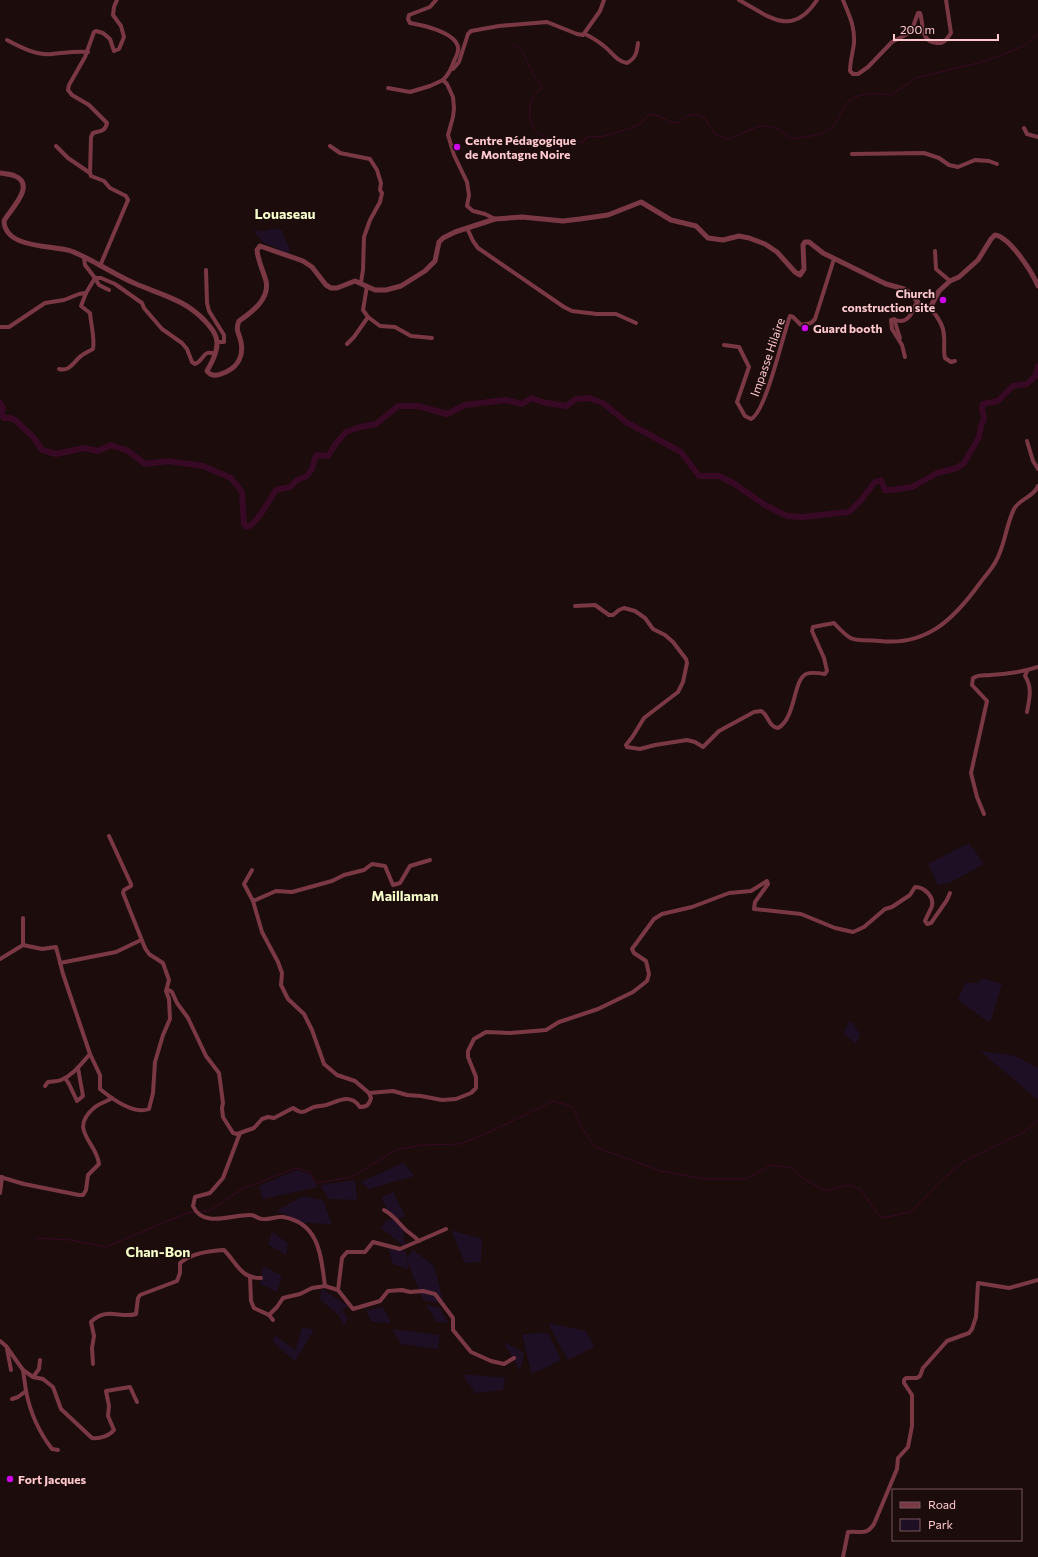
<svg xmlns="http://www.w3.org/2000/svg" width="1038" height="1557" font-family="Commissioner,sans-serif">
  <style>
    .green { fill: #1f0f25 }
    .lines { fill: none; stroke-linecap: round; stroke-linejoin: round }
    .stream { stroke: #370924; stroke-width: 1 }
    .river { stroke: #370924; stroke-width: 6 }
    .minor { stroke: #7a3844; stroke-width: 4 }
    .tertiary { stroke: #7a3844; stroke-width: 5 }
    .poi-dot { fill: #ce06eb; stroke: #1c0c0c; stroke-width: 1.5 }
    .labels { text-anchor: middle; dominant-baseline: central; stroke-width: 3; stroke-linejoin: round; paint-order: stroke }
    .poi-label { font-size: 12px; font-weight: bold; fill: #fec8ce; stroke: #1c0c0c; text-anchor: start }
    .street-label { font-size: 12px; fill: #fec8ce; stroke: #1c0c0c }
    .quarter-label { font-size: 14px; font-weight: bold; fill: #f6feca; stroke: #1c0c0c }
  </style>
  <rect width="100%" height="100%" fill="#1c0c0c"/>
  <g class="green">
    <path d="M 274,228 L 282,230 C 283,238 289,243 290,250 L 287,253 L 283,253 L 273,246 L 264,243 L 255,233 L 254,230 L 266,231 Z"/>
    <polygon points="969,843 984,864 949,883 938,885 928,864"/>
    <polygon points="981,978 1002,984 990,1023 958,1000 965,983 980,983"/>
    <polygon points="850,1020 860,1034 856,1044 843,1033"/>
    <polygon points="980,1051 1015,1056 1038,1068 1038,1100"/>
    <polygon points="403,1163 414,1176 369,1189 361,1182"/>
    <polygon points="297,1170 309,1174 318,1187 263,1199 259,1186"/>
    <polygon points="355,1180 357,1200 329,1199 320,1185"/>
    <polygon points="393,1192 405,1216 394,1221 402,1222 405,1247 381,1228 386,1220 393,1220 381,1198"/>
    <polygon points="303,1196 323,1200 332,1224 305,1223 276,1211"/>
    <polygon points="451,1230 482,1239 481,1262 465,1263"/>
    <polygon points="272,1231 288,1244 286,1255 268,1244"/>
    <polygon points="388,1248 405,1251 407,1258 413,1250 434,1266 444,1304 423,1300 407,1260 408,1269 393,1264"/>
    <polygon points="263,1266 282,1276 277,1292 260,1284"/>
    <polygon points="322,1289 348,1306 339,1314 343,1312 348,1318 344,1326 338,1315 320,1299"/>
    <polygon points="426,1305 440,1308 448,1323 437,1322"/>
    <polygon points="383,1307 391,1323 371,1322 366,1310"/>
    <polygon points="548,1323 586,1331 594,1347 568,1360"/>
    <polygon points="302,1327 314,1330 295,1361 273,1342 275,1335 298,1352 296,1349"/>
    <polygon points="392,1329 440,1335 438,1349 401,1344"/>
    <polygon points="548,1333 561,1360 532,1374 522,1334"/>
    <polygon points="504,1342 524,1353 520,1371"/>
    <polygon points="462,1374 505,1378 503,1390 476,1393"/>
  </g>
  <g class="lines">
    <g class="stream">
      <path d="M 513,44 C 526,49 528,67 535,77 C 539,82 540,81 542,88 C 528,98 525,117 536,131 C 539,135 544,136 547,138 C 551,140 553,143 556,147 L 560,147 L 566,141 L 574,141 L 583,143 L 585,138 L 588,136 L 600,137 L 628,129 L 641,123 L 649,115 L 654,114 L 671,122 L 678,123 L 686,116 L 695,114 L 704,117 L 716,135 L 728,139 C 737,136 757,125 766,126 C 775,126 785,133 791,139 C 805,137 819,136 830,129 C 839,123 840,110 847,103 C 857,92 878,93 891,95 L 916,78 L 986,61 L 1024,46 L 1038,34"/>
      <polyline points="199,1212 209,1211 242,1189 296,1168 310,1172 316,1183 352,1177 396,1150 422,1145 460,1144 492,1131 553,1101 573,1107 581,1126 595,1147 661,1171 705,1179 745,1179 771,1165 791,1168 805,1180 827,1191 848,1185 860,1189 881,1218 911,1212 942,1180 964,1161 1024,1132 1038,1120"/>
      <polyline points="36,1238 71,1240 106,1247 187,1213 196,1212"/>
    </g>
    <path class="river" d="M 0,403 L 3,408 L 2,415 L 4,418 L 10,418 L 15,420 L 33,437 L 42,450 L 56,454 L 84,448 L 98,451 L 111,445 L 128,451 L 145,464 L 168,461 L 203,466 L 231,478 L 242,492 L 244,524 L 247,527 C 258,523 269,500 276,490 L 290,487 L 297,480 L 307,476 L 312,469 L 316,455 L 328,456 L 337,442 L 346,432 L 360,427 L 376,424 L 398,406 L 418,406 L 447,414 L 465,405 L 505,400 L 522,404 L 532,398 L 542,402 L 566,406 L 576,399 L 589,398 L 603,403 L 626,422 L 681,452 L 699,476 L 719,476 L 733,483 L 765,505 L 787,516 L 802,517 L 849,512 L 862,499 L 875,482 L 881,480 L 885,490 L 892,490 L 912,487 L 937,473 L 957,468 L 964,463 L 979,437 L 981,426 L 984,419 L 982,409 L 983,404 L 998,401 L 1013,386 L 1027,384 L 1036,375 L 1038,366"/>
    <g class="minor">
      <path d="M 436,0 L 430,7 L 409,15 L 408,19 L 410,23 C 422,25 455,32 458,47 C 459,52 456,57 454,61 C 451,69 449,74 443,80 L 447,84 L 453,97 L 454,108 L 453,117 L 448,135 L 454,155 L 467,182 L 469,195 L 467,206 L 473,211 L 485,214 L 495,219"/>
      <path d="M 739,0 C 770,17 792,38 817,0"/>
      <path d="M 843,0 C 849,15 855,26 854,43 C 853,52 850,61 850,71 L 853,74 L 858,74 L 868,67 L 892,42 L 911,32 L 918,13 L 920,13 C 924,25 920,42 937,43 C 944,44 947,39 951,33 L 946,0"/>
      <path d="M 585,34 C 591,37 598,41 604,46 C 612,52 616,61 627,63 C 636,58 637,52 638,43"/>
      <path d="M 7,40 C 20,47 37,56 52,54 C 64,53 75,51 88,52"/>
      <polyline points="453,69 459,62 468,34 471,31 499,26 547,22 577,34 583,35 600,11 604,0"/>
      <polyline points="388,88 410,92 430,86 443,80"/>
      <polyline points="1024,128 1027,134 1038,137"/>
      <polyline points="56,146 68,158 90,173"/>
      <polyline points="330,146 340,153 370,159 377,170 381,183 380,190 382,193 380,202 370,220 364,237 363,270 361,282"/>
      <polyline points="852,154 924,153 939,158 949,165 958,167 975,160 989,161 997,164"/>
      <polyline points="467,228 473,241 478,248 564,307 572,311 597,314 616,314 636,323"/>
      <polyline points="935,251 936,269 950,281"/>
      <path d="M 84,258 L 85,265 L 95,278 L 101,278 L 115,284 L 142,303 L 144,308 L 162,329 L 182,343 L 187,349 L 192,362 L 195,364 C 205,360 202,349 215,354"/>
      <path d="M 100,266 L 128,200 L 126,196 L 110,188 L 104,181 L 91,176 L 90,173 L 91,137 L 93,133 C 100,131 105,132 107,123 L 89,105 L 72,95 L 68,90 L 69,85 L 85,57 L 94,32 L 96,31 L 103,33 L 110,39 L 114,51 L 119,49 L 124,37 L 121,26 L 113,15 L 114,7 L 117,0"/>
      <polyline points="206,270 207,303 209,311 224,335 224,342 217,342"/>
      <polyline points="367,286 363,310 368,317 380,326 395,327 411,336 432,338"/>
      <path d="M 930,308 C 937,316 944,325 944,336 C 945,344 943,350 945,358 L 951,362 L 955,361"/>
      <polyline points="894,319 900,338"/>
      <polyline points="0,327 9,327 45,303 64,300 79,294 86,293"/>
      <polyline points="347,344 354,337 368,317"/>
      <path d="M 724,345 L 739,347 L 749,367 L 737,402 L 745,416 L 751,419 C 766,412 783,334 790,316 L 793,317 L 801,325 L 811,323 L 815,319 L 834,259"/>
      <path d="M 905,357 L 902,345 L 892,329 L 891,320 C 895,319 897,321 901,321 C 911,320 913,309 917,302"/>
      <path d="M 59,369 C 70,372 74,361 81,356 C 85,353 89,351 93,349 C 95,338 91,325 90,313 L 81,306 L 86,293 L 95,278 L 99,285 L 109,290"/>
      <polyline points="1027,441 1033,461 1038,469"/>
      <path d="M 575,606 L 595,605 L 609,615 L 613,615 L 619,610 L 624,608 L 635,611 L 645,618 L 653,629 L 665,635 L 673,642 L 686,659 L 687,663 L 683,682 L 678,692 L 644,718 L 633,736 L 626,745 L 627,747 L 640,749 L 655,745 L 687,740 L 695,742 L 703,747 L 719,731 L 754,712 L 761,711 C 769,715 768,727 778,728 C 796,718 793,680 806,674 C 811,672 819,673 825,674 L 827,671 L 824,658 L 812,631 L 813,627 L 834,623 C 855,646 853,638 880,641 C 927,646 954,619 980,583 C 985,576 992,569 996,561 C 1005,545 1006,525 1014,509 C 1019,499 1034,497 1038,486"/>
      <path d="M 1027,671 L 1025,676 C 1033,688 1029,700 1027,712"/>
      <path d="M 984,814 L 977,797 L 971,773 L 987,701 L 972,685 L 973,678 C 980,674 984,676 991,675 C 1007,674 1023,672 1038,667"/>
      <path d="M 252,870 L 244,884 L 253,901 L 262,932 L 278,962 L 282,973 L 281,985 L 288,999 L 304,1014 L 312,1030 L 324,1064 L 337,1075 L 355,1081 L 369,1093 L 393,1091 L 407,1095 L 421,1096 L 442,1100 L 456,1099 L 471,1093 L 476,1088 L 476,1077 L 468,1057 L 468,1051 L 474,1039 L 486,1032 L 510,1033 L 546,1030 L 559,1022 L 598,1009 L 633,992 L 647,981 L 649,974 L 646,961 L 634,953 L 632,949 L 654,919 L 662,914 L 692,907 L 729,893 L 751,891 L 767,881 L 768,884 L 755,902 L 754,909 L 801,914 L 835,928 L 853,932 L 864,927 L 885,909 L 892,907 L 910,895 L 915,887 C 924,887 934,896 932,906 C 930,911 927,916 925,921 L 927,924 L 931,923 L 947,900 L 950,893"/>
      <polyline points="253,901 276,891 292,892 332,881 344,875 364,870 372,864 385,866 393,885 400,883 410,866 430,860"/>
      <polyline points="23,945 23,918"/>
      <path d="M 0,959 L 23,945 L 42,949 L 56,947 L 63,974 L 90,1054 L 100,1075 L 100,1089 C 111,1098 134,1115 149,1109 L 153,1093 L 155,1062 L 163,1035 L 170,1019 L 169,999 L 166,991 L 169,980 L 163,963 L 149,954 L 145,948 L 123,893 L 124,890 L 131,886 L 131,884 L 109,836"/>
      <polyline points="60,963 116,952 141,940"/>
      <path d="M 167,989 L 172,992 L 177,1003 L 188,1018 L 206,1056 L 219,1073 L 223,1103 L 222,1108 L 223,1117 L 233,1133 L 237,1134 L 254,1128 L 262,1119 L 268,1117 L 274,1118 L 293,1108 C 296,1110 299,1112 302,1112 C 306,1112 310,1108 314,1107 C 318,1106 322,1106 326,1105 C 339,1101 350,1093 360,1107 C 367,1107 369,1105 371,1098 L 369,1093"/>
      <polyline points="65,1078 69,1084 77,1101 83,1096 78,1068"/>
      <path d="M 45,1086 L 48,1082 C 52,1081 57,1082 61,1080 C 73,1075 81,1064 90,1054"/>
      <path d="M 240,1133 L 223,1178 L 210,1193 L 195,1197 L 193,1206 C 203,1229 233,1214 251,1215 C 255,1215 258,1219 262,1219 C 269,1220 277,1216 283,1217 C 320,1223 321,1257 325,1286 L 312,1288 L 300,1294 L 283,1298 L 277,1307 L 269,1315"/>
      <path d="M 0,1177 L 24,1184 L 79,1195 L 83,1195 L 86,1190 L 88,1175 L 99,1164 C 97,1142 67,1130 95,1107 C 100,1103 106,1102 112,1098"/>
      <polyline points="0,1193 2,1177"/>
      <path d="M 384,1210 C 394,1215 399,1224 407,1231 C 411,1234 415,1237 419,1241"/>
      <polyline points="250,1277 251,1301 254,1308 269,1315 273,1320"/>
      <polyline points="325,1286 338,1290 353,1309 380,1301 388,1291 402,1290 410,1292 423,1291 435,1294 453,1318 453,1330 471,1352 491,1361 504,1364 514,1358"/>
      <polyline points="338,1290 342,1258 347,1252 365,1252 373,1242 400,1249 446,1229"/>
      <path d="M 0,1341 L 6,1346 L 23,1370 L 33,1377 L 43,1379 L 53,1387 L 61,1409 L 92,1438 C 100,1439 109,1436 114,1430 L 108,1416 L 109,1406 L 106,1391 L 130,1387 L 137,1402"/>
      <polyline points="7,1349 11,1370"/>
      <path d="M 93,1364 L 92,1348 L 94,1336 L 91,1322 C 107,1306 120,1319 136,1314 L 138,1298 L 140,1295 L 177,1281 L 180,1273 L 180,1263 C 192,1253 209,1251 224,1250 C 236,1262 241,1279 261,1278"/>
      <polyline points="33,1377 39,1369 40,1360"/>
      <path d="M 26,1391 C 30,1412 39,1432 52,1449 L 58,1450"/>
      <polyline points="12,1399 18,1397 26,1391 23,1370"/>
      <path d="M 843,1557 L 848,1532 C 860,1530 865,1537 874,1524 L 897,1469 L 898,1458 L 908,1447 L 912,1426 L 912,1395 L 904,1383 L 904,1380 L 906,1378 L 917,1378 L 920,1376 L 923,1368 L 947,1341 L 969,1333 L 972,1329 L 976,1317 L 978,1283 L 1009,1288 L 1038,1280"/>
    </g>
    <path class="tertiary" d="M 0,173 C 5,174 11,174 15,176 C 37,185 9,211 4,221 C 5,249 53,245 71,251 C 92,259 113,274 134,283 C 161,295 185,299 206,322 C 211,328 217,334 217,343 C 217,353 212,362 207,371 C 211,376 216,376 221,374 C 236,369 244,358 241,342 C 239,332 235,331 239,321 C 252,312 270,299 266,281 C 263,270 258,261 257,250 L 260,246 L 303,261 L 312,267 L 326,285 L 331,288 L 337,288 L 355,281 L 375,290 L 386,290 L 401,286 L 425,271 L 435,261 L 439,242 L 443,238 L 455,232 L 495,219 L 522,217 L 563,221 L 580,219 L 608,215 L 641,202 L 671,220 L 696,226 L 708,238 L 723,240 L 739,236 L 749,238 L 765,244 L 777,252 L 795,272 L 800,275 L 804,269 L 803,245 L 805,242 L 809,242 L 823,253 L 886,284 L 904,289 L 912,294 L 922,308 L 926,309 L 930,308 L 939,291 L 950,281 L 959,277 L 978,260 L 991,239 L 995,235 C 1010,237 1032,272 1038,286"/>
  </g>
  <g class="poi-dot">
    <circle cx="457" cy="147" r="4"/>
    <circle cx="943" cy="300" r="4"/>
    <circle cx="805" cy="328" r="4"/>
    <circle cx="10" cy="1479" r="4"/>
  </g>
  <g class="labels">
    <g class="poi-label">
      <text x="465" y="140">Centre Pédagogique<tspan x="465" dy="14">de Montagne Noire</tspan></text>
      <text x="935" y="293" text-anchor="end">Church<tspan x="935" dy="14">construction site</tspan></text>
      <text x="813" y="328">Guard booth</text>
      <text x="18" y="1479">Fort Jacques</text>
    </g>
    <g class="street-label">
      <text transform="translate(767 357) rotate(-71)">Impasse Hilaire</text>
    </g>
    <g class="quarter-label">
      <text x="285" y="213">Louaseau</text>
      <text x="405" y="895">Maillaman</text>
      <text x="158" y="1251">Chan-Bon</text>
    </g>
  </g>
  <rect x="892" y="1489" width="130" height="52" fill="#1c0c0c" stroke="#76575a"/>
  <rect x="900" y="1502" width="20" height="6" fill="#7a3844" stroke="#76575a"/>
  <text x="928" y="1509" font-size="12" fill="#fec8ce">Road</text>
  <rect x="900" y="1519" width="20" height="12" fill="#1f0f25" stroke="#76575a"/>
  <text x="928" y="1529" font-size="12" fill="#fec8ce">Park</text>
  <path d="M894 34v6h104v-6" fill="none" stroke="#fec8ce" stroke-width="2"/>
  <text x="900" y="34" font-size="12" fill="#fec8ce" stroke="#1c0c0c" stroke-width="3" paint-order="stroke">200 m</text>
</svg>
